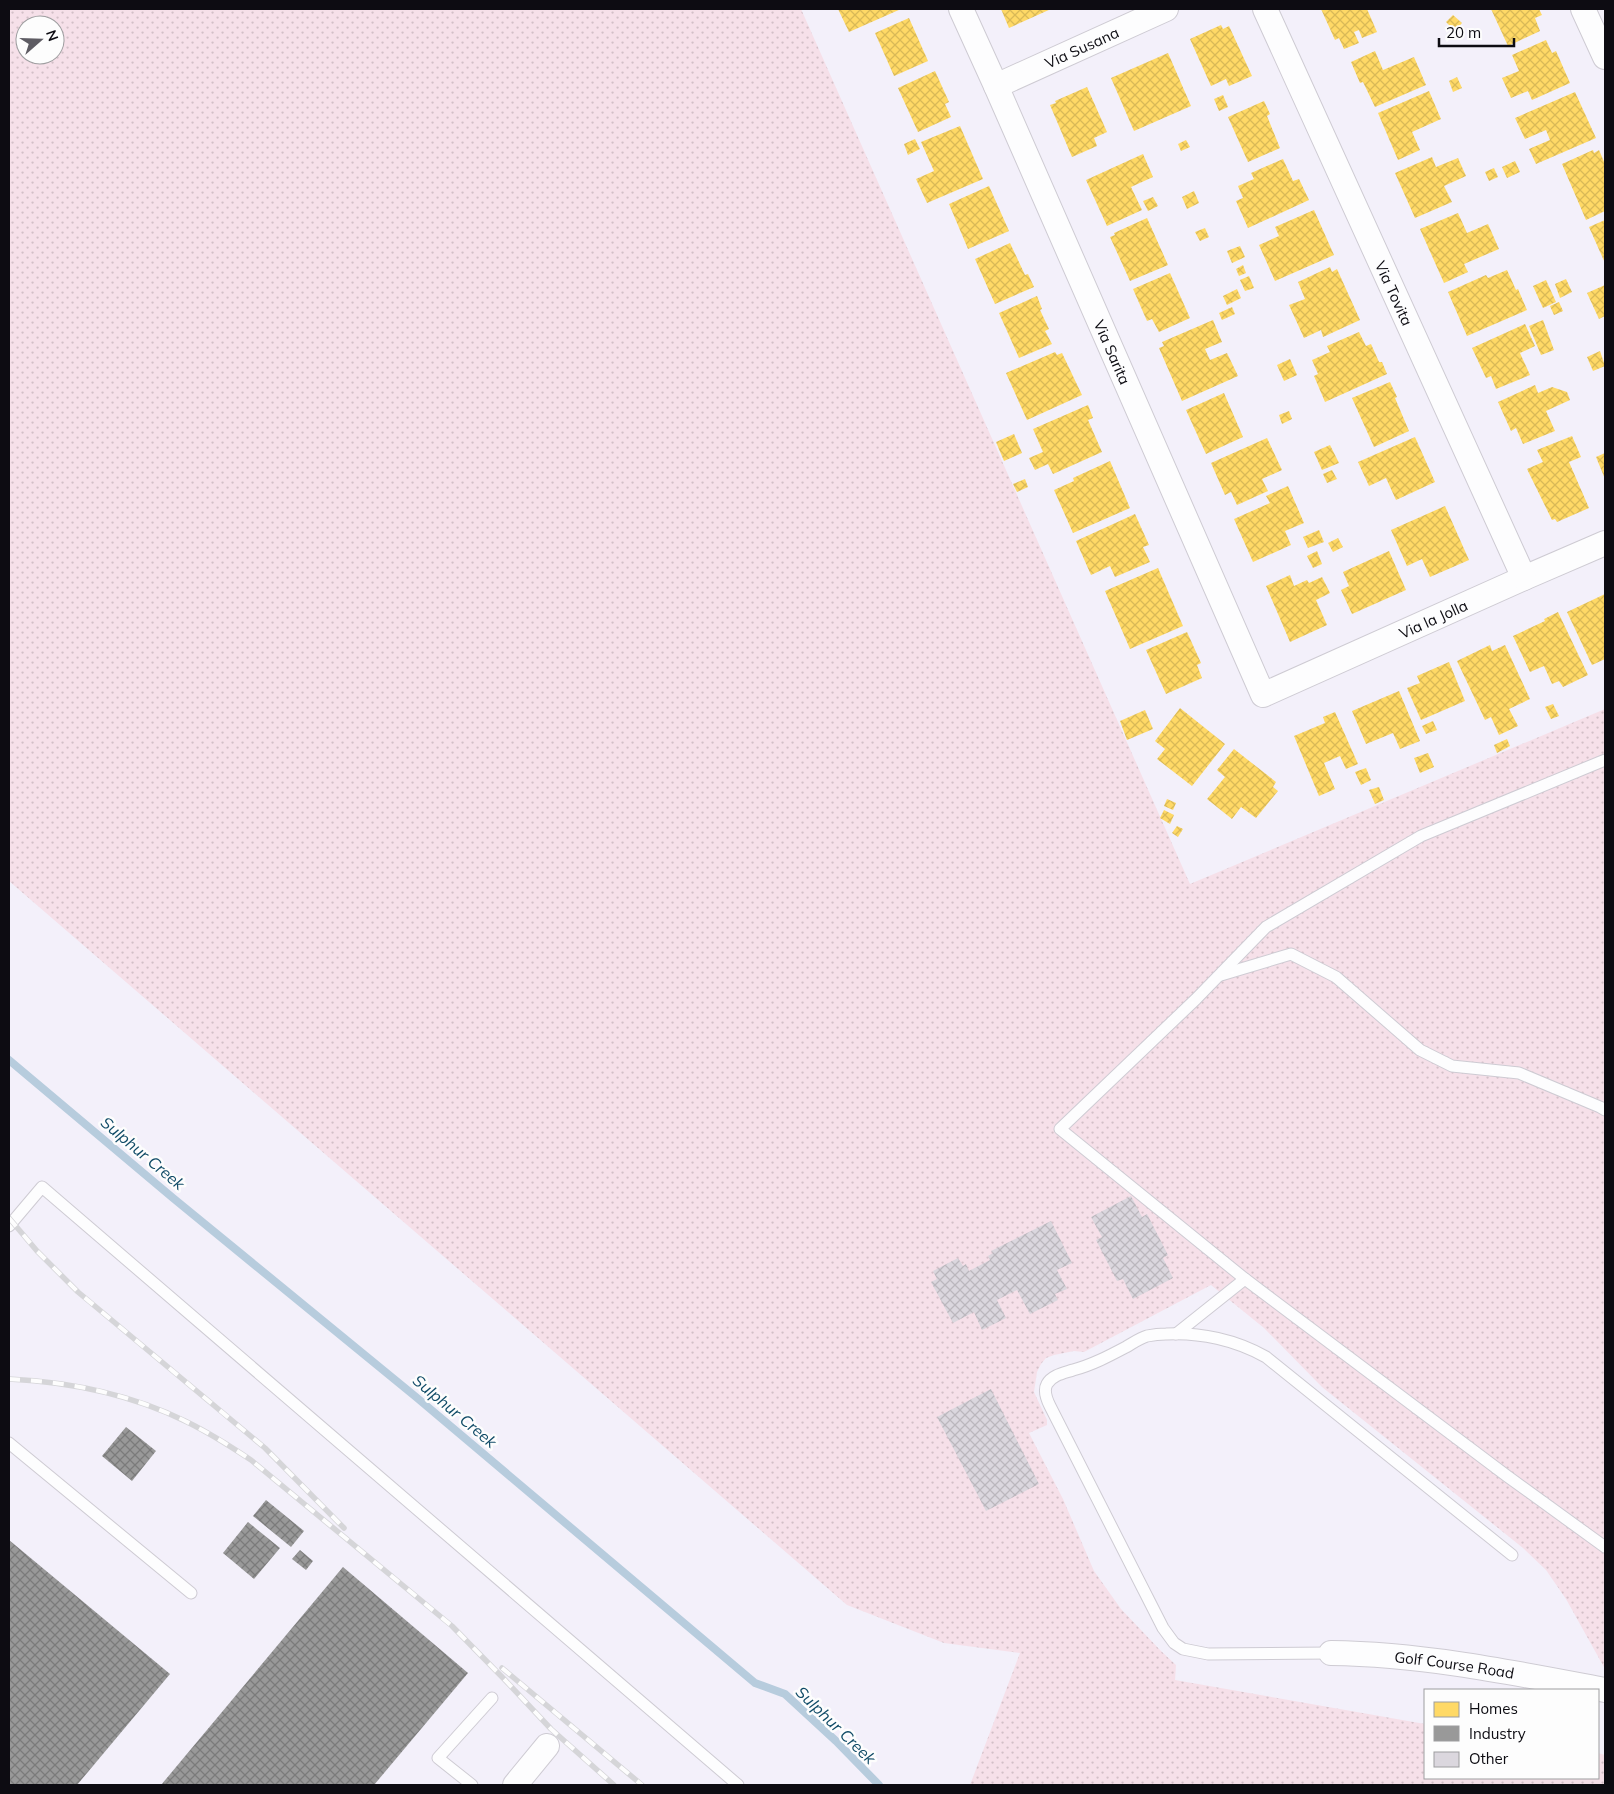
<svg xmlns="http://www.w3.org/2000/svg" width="1614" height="1794" font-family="Mulish,sans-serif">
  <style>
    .grass { fill: url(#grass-dots); fill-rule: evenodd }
    .homes { fill: url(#homes-cross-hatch) }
    .industry { fill: url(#industry-cross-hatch) }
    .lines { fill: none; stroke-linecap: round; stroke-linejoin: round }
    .stream { stroke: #b7ccdd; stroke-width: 8 }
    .building { fill: url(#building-cross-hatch) }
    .service-casing { stroke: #cecbd3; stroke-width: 13 }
    .minor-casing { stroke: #cecbd3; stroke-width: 26 }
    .service { stroke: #fdfdfe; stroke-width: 11 }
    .minor { stroke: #fdfdfe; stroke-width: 24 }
    .rail-casing { stroke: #d5d5d8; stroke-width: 5.5 }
    .rail { stroke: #fdfdfd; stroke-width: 4; stroke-dasharray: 11; stroke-linecap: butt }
    .labels { text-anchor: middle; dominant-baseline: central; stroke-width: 5; stroke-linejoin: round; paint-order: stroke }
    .street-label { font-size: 15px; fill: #0d0c12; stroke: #fdfdfd }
    .water-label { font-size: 16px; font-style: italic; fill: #104b67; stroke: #fdfdfd }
  </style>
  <defs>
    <pattern id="grass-dots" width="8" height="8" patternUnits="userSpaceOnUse" patternTransform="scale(1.25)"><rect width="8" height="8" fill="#f6e0e9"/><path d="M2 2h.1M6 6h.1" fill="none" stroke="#d2bfc7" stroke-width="1.8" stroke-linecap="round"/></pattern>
    <pattern id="homes-cross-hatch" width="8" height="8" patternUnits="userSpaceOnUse" patternTransform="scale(1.25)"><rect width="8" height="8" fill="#ffd966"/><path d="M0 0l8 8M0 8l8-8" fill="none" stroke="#d9b957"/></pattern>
    <pattern id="industry-cross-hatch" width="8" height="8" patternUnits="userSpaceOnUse" patternTransform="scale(1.25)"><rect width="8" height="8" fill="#999"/><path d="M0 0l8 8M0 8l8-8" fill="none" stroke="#7b7b7b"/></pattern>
    <pattern id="building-cross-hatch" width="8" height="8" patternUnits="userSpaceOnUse" patternTransform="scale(1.25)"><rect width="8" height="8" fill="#dbd7de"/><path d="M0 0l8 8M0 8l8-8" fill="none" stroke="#bbb7bd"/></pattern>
  </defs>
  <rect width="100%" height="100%" fill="#f3f0fa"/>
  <path class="grass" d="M 9,9 L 801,9 L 1190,884 L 1605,709 L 1605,1669 L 1566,1599 L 1546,1570 L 1523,1548 L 1322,1387 L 1264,1328 L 1211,1285 L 1084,1352 L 1074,1351 L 1054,1355 L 1046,1358 L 1041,1364 L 1037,1372 L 1034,1392 L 1047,1420 L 1047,1425 L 1029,1433 L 1063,1499 L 1094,1571 L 1121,1609 L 1161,1651 L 1176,1665 L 1175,1680 L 1425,1724 L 1425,1778 L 1598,1778 L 1598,1753 L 1605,1755 L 1605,1785 L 970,1785 L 1020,1653 L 944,1643 L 847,1605 L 9,881 ZM 25,25 L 55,25 L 55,55 L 25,55 Z"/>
  <g class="homes">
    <polygon points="838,9 901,9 849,32"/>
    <polygon points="1001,9 1051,9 1009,28"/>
    <polygon points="1321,9 1367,9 1377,32 1362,38 1359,30 1354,32 1359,43 1344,49 1339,38 1335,40"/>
    <polygon points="1491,9 1539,9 1542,15 1535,18 1540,31 1508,46"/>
    <polygon points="1453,15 1462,23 1455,31 1446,22"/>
    <polygon points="909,18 928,61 894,76 875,33"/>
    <polygon points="1221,25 1223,29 1229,26 1252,76 1229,86 1226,79 1211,86 1190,39"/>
    <polygon points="1546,40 1552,53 1556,51 1570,83 1532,100 1528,91 1511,98 1502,78 1519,71 1512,55"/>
    <polygon points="1375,51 1383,70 1414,57 1426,85 1375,107 1363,82 1360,83 1351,62"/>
    <polygon points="1168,53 1191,106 1134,131 1111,78"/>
    <polygon points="935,71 949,102 945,104 951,117 918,132 898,88"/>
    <polygon points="1457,77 1462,88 1453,92 1449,81"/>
    <polygon points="1087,87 1107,132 1094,138 1097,146 1072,157 1050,105 1056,103 1055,101"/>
    <polygon points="1429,91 1441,119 1412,132 1420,150 1398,160 1378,113"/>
    <polygon points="1575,92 1596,138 1536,164 1529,149 1550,140 1546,130 1525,139 1515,118"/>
    <polygon points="1223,95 1228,107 1219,111 1214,99"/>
    <polygon points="1264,101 1270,114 1267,116 1280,148 1248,162 1228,117"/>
    <polygon points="960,126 983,179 927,203 916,179 934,171 921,142"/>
    <polygon points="915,139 920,149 908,155 904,144"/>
    <polygon points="1186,140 1190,147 1181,151 1178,144"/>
    <polygon points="1593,150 1594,153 1599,150 1605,164 1605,211 1586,220 1562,164"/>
    <polygon points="1143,154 1153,177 1131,187 1142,210 1107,226 1086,180"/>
    <polygon points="1432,157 1436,167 1458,158 1466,176 1444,186 1452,202 1415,218 1395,173"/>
    <polygon points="1283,159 1293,181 1299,179 1309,200 1248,228 1236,201 1243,198 1238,186 1254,179 1251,173"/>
    <polygon points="1515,161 1520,172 1507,178 1502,167"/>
    <polygon points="1494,168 1498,177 1489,181 1485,172"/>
    <polygon points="989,186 1009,231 968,249 949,204"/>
    <polygon points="1194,191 1199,203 1187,209 1182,197"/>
    <polygon points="1153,197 1158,206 1148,211 1143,201"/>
    <polygon points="1314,210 1334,255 1275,281 1259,245 1279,236 1275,227"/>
    <polygon points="1458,213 1467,233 1488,224 1499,249 1464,264 1468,272 1444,283 1420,229"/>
    <polygon points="1147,218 1168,265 1130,281 1110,237 1115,235 1114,233"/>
    <polygon points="1605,220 1605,263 1589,227"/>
    <polygon points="1205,228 1209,237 1200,241 1195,232"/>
    <polygon points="1010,243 1025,275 1028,274 1034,287 995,304 975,259"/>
    <polygon points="1240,246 1245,257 1232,263 1227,251"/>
    <polygon points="1243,265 1246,273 1239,276 1236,269"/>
    <polygon points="1330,267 1332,272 1337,269 1360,320 1323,337 1321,330 1304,338 1289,305 1305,299 1298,282"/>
    <polygon points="1507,270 1516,290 1518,289 1527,310 1467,336 1448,292 1486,275 1488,278"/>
    <polygon points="1170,273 1190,318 1159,332 1152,319 1147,321 1133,289"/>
    <polygon points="1249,276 1254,288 1245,291 1240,280"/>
    <polygon points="1566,279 1572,292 1560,298 1555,284"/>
    <polygon points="1546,280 1556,302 1543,308 1533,286"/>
    <polygon points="1605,285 1605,316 1599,319 1587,293"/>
    <polygon points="1237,289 1241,298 1227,305 1223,296"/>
    <polygon points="1037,296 1042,309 1040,310 1049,329 1045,331 1052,344 1019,358 999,313"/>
    <polygon points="1559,302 1563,311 1554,315 1550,306"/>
    <polygon points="1232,307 1235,314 1222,320 1219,313"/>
    <polygon points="1213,320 1222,342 1205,349 1210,360 1227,353 1238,376 1182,401 1159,348 1164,346 1162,342"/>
    <polygon points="1543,320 1554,350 1541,355 1529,326"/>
    <polygon points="1525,324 1535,346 1520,353 1530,375 1496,389 1491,376 1486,378 1472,348"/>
    <polygon points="1359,332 1366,346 1371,344 1379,362 1382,362 1387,374 1325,402 1314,376 1318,374 1312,360 1330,352 1327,346"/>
    <polygon points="1600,351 1605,366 1593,371 1587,357"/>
    <polygon points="1055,352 1057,355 1062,353 1082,395 1027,420 1006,373"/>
    <polygon points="1290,359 1297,375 1284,381 1277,365"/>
    <polygon points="1390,382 1397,397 1395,398 1409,431 1374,447 1352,398"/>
    <polygon points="1535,385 1538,393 1552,387 1567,392 1570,400 1546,411 1555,431 1523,444 1516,428 1511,431 1498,402"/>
    <polygon points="1224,393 1243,437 1206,454 1186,410"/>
    <polygon points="1088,405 1093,418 1088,420 1102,452 1053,474 1048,464 1035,470 1029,458 1043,452 1033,429"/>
    <polygon points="1289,411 1292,419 1282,424 1279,415"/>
    <polygon points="1014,434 1022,453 1004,461 996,442"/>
    <polygon points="1572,436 1581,457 1569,462 1589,508 1557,522 1555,519 1552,520 1527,469 1543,462 1537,450"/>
    <polygon points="1415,437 1435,482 1396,500 1386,478 1369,486 1358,462"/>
    <polygon points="1267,438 1282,470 1262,479 1268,491 1237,505 1231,492 1225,495 1211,463"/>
    <polygon points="1330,445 1339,463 1322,470 1314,452"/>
    <polygon points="1605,453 1605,479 1596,457"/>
    <polygon points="1110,461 1130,508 1073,533 1054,490 1074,481 1073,478"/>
    <polygon points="1332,470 1337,479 1327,483 1323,474"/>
    <polygon points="1025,479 1028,487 1017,492 1013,484"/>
    <polygon points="1288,486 1304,523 1285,531 1291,545 1253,562 1234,519 1270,503 1266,496"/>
    <polygon points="1445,506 1469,560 1430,577 1422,559 1407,566 1391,530"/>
    <polygon points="1135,514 1149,545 1143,547 1150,562 1115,577 1110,566 1091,575 1076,541"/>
    <polygon points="1319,530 1324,542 1308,548 1303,537"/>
    <polygon points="1338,538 1343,547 1333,552 1328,543"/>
    <polygon points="1317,551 1322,564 1313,568 1307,556"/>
    <polygon points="1389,551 1406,590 1352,614 1341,590 1349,586 1343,572"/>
    <polygon points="1158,568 1183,626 1130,649 1105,591"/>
    <polygon points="1290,575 1294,586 1307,580 1309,583 1322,577 1330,593 1316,600 1327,625 1290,642 1266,586"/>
    <polygon points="1605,594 1605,659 1592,665 1567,612"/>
    <polygon points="1558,612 1588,675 1563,687 1559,681 1552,684 1544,666 1530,672 1513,636 1545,621 1544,619"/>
    <polygon points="1187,632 1201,663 1197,665 1202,678 1166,694 1146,650"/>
    <polygon points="1490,645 1492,651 1505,645 1530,699 1509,709 1518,726 1499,735 1491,717 1485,720 1457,661"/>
    <polygon points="1449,662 1465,701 1421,720 1407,688 1420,683 1417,676"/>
    <polygon points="1399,691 1420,741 1400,749 1393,733 1366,744 1352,711"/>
    <polygon points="1553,704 1559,716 1551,719 1545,707"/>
    <polygon points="1180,708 1225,744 1192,786 1157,759 1165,749 1155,741"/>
    <polygon points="1145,710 1153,729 1127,740 1120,721"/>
    <polygon points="1335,712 1358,764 1346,769 1340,756 1324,763 1335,789 1319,796 1294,736 1325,723 1323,717"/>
    <polygon points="1433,721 1437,730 1426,734 1422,726"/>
    <polygon points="1507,739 1510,746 1497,753 1494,745"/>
    <polygon points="1234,749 1276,782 1273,787 1278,791 1256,818 1241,807 1232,819 1207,799 1225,777 1217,770"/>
    <polygon points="1428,753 1434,767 1420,773 1414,758"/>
    <polygon points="1366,768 1371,780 1361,785 1355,772"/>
    <polygon points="1379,787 1384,800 1375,804 1369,790"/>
    <polygon points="1167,799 1176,803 1173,810 1164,806"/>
    <polygon points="1164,810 1174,815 1170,824 1160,818"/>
    <polygon points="1177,826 1183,829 1178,837 1172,833"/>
  </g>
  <g class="industry">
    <polygon points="126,1427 156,1451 132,1481 102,1456"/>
    <polygon points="266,1500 304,1531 291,1547 253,1516"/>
    <polygon points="248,1522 280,1548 254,1579 223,1553"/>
    <polygon points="9,1540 170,1674 77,1785 9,1785"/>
    <polygon points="300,1550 313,1561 306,1570 292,1559"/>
    <polygon points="343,1567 468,1673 374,1785 161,1785"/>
  </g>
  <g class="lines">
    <polyline class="stream" points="9,1060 173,1198 416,1397 755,1683 785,1694 836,1741 879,1785"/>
  </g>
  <g class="building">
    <polygon points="1131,1196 1142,1217 1147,1214 1168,1255 1163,1258 1173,1278 1133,1299 1123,1279 1117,1281 1096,1240 1102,1237 1091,1217"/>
    <polygon points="1051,1221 1072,1263 1057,1270 1067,1289 1055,1294 1058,1300 1030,1314 1017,1290 997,1300 1006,1318 982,1330 974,1312 953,1323 931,1282 937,1279 933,1271 958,1258 963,1266 966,1264 969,1271 990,1260 988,1256 993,1253 991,1251"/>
    <polygon points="991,1389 1039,1484 986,1511 937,1417"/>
  </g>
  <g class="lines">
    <g class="service-casing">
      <g id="service">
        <polyline points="1221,975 1291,954 1336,977 1420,1050 1452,1066 1519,1073 1600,1107 1605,1110"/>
        <polyline points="9,1226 42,1187 738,1785"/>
        <polyline points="1245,1279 1507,1476 1605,1547"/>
        <polyline points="1176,1334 1245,1279 1060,1129 1196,999 1266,927 1421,836 1605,760"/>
        <polyline points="9,1443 191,1593"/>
        <path d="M 1331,1653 L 1208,1654 L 1183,1649 L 1174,1643 L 1163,1628 L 1050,1406 C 1047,1400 1043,1391 1047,1384 C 1052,1375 1064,1373 1073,1370 C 1092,1365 1109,1356 1126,1347 C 1133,1343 1140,1338 1147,1336 C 1152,1335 1160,1334 1166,1334 C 1200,1332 1236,1340 1266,1357 L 1512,1555"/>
        <polyline points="472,1785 438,1758 492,1698"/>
      </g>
    </g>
    <g class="minor-casing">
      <g id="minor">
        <path id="s1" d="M 961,9 L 996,86 L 1263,695 L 1524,578 L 1605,543"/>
        <path id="s2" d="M 1265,9 L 1524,578"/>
        <polyline points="1583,9 1605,57"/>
        <path id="s3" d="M 996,86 L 1166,9"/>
        <path id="s4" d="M 1331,1653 C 1423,1654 1515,1673 1605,1690"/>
        <polyline points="515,1785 547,1746"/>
      </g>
    </g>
    <use href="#service" class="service"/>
    <use href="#minor" class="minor"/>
    <g class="rail-casing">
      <g id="rail">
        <polyline points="9,1218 37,1251 78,1292 265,1448 344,1528"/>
        <path d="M 9,1379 C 70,1382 130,1394 185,1421 C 208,1432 230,1446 251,1460 L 452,1626 L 505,1680 L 551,1729 L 614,1785"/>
        <polyline points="502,1668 642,1785"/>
      </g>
    </g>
    <use href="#rail" class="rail"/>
  </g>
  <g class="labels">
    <g class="street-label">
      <text stroke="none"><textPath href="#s3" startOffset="94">Via Susana</textPath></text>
      <text stroke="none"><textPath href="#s2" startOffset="312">Via Tovita</textPath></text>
      <text stroke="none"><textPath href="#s1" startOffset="375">Via Sarita</textPath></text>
      <text stroke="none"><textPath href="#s1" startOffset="936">Via la Jolla</textPath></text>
      <text stroke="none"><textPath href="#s4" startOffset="124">Golf Course Road</textPath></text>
    </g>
    <g class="water-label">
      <text transform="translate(143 1153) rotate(40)">Sulphur Creek</text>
      <text transform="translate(455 1411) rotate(40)">Sulphur Creek</text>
      <text transform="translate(836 1725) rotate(44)">Sulphur Creek</text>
    </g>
  </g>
  <rect width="1614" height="1794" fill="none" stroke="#0d0c12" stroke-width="20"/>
  <rect x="1424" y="1689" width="175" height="90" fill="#fdfdfd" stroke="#9d9d9f"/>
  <rect x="1434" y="1702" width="25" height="15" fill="#ffd966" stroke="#9d9d9f"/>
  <text x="1469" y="1714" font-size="15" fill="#0d0c12">Homes</text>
  <rect x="1434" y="1726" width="25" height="15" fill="#999999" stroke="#9d9d9f"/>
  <text x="1469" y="1739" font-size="15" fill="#0d0c12">Industry</text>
  <rect x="1434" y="1752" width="25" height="15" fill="#dbd7de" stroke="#9d9d9f"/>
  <text x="1469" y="1764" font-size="15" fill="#0d0c12">Other</text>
  <g transform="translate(40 40) rotate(70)"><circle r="24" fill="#fdfdfd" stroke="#9d9d9f"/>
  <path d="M0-4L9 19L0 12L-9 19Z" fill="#5e5c63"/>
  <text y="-8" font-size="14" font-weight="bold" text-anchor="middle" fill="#0d0c12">N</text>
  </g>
  <path d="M1439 38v8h75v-8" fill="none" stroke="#0d0c12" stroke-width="2.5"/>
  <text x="1446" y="38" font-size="15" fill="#0d0c12" stroke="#fdfdfd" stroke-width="4" paint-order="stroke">20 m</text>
</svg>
